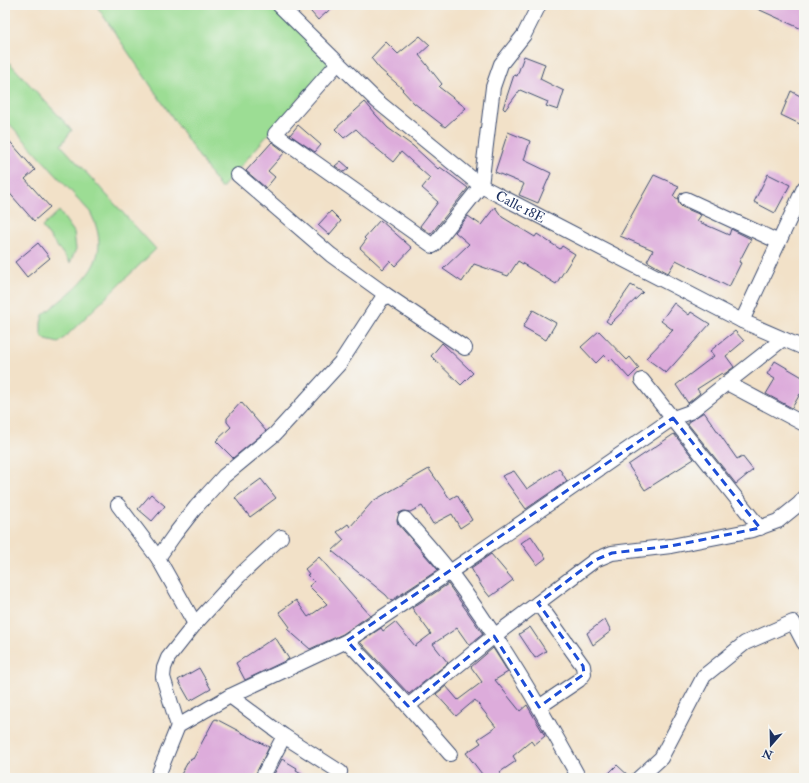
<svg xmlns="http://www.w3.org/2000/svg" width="809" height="783" font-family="'IM FELL Double Pica',serif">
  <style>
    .green { fill: #9cdd94; stroke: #5c8679 }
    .building { fill: #ddacdb }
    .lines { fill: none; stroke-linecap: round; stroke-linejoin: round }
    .street-casing { stroke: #3b4a6e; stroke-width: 16 }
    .street { stroke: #fff; stroke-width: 14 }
    .marked { fill: none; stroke: #1d4ed8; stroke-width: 3; stroke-dasharray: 8 5; stroke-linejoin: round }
    .labels { text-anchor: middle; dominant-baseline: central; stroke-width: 4; stroke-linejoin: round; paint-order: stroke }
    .street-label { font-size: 14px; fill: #1b2f5e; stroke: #f6f6f2 }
  </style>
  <rect width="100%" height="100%" fill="#f6f6f2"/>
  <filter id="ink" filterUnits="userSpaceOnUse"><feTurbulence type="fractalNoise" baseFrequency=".025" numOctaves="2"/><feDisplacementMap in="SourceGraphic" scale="8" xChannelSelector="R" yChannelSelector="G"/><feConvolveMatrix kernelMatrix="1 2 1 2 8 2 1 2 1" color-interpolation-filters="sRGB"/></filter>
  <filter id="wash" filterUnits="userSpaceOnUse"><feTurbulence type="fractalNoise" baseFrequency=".012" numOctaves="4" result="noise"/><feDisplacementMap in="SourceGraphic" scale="16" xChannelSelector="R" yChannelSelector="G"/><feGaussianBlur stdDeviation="0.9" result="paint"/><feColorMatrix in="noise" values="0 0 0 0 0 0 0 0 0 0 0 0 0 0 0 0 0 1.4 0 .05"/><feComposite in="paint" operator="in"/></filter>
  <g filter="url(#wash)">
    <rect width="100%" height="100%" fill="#f2e1c8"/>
    <g class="green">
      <polygon points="96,5 273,5 330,63 221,189"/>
      <path d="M 5,58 L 72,130 L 61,145 L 156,249 L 59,343 L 46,340 L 41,335 L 41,323 L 43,315 C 77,286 117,263 90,212 L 5,119 Z"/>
      <polygon points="59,211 74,232 76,249 70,263 42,227"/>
    </g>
    <g id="blocks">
      <g class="building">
        <polygon points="305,5 335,5 318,20"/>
        <polygon points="749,5 804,5 804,30"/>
        <polygon points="420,36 430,45 419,55 442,84 439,87 466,108 445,127 414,103 402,90 403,89 380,69 371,58 386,42 398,54"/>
        <polygon points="524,56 545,64 540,79 564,91 558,110 546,106 548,102 520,90 505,110 503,108 514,75 517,76"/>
        <polygon points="791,91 804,98 804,126 781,115"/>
        <polygon points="365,102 376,115 388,128 413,146 438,169 440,167 468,188 431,234 420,226 438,202 422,188 430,178 401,152 393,162 376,148 356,129 344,138 335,129"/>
        <polygon points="298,125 321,145 315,152 290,135"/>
        <polygon points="508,132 530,141 524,160 551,173 538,203 519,195 524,184 495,172"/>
        <polygon points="5,136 35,170 25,179 50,207 34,221 5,188"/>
        <polygon points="272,142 285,152 268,171 275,177 266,188 246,171"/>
        <polygon points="341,161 349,168 344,172 335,166"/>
        <polygon points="768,174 790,185 775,213 754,202"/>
        <polygon points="654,175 679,186 673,196 678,199 679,204 682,207 701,215 697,221 729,235 731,229 751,239 739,262 741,263 729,287 676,260 668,273 647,261 653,250 620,236"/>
        <polygon points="495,207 502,217 535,237 537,234 560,249 562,246 575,254 556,284 518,261 508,276 474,264 462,282 443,269 469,244 455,232 468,216 481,225"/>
        <polygon points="331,211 341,221 329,235 318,225"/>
        <polygon points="380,220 412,248 395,266 390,261 383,269 360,248 366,240 364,238"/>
        <polygon points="38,243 50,258 27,277 15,262"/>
        <polygon points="631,285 643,292 610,324 606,321"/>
        <polygon points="674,303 689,315 691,312 710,324 666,373 646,358 673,330 661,321"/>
        <polygon points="533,310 556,323 546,340 523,327"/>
        <polygon points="599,331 627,360 630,357 639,368 629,378 612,359 610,361 604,355 596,363 581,347"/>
        <polygon points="735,331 744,341 726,356 734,367 723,375 722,373 697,389 700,393 688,403 676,385 714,356 710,351"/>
        <polygon points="442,343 473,373 461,385 431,356"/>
        <polygon points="775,361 804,378 804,396 800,394 792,408 766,394 775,379 767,374"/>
        <polygon points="241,402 266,431 233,458 216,441 231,427 227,422 227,418"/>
        <polygon points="704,412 737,459 742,456 753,470 736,484 688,424 688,422"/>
        <polygon points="674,434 694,459 645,490 628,465"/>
        <polygon points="559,468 567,481 526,509 502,476 514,471 527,489"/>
        <polygon points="429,469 450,499 457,495 472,520 460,528 452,514 433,524 422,506 410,512 404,511 399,513 397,520 398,524 438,570 391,601 386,595 332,551 344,540 337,532 348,524 350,527 373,501"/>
        <polygon points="261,479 276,498 250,517 235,498"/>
        <polygon points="151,494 165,506 152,521 138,509"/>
        <polygon points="531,536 546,558 537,565 521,543"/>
        <polygon points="491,554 513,580 490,597 482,587 471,568"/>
        <polygon points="319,557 370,615 343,634 310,649 287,629 290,627 279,612 296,600 308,617 327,604 309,586 314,582 307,575 309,574 305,569"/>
        <polygon points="448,584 483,634 469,645 457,628 433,644 448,663 409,694 360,642 381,628 383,631 395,622 415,646 431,634 412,608"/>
        <polygon points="605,619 611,631 593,645 587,633"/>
        <polygon points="530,627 546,651 535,658 519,634"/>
        <polygon points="275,637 289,659 245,680 236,663"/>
        <polygon points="493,648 508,672 495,680 520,711 527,705 545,736 534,745 531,741 513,756 516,761 500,772 501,773 492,778 485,778 466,753 481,743 478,739 496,727 475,700 456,716 436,694 446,686 458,700 482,682 471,667"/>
        <polygon points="199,668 211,689 190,701 178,680"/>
        <polygon points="216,719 269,747 254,778 179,778 189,760 190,761 191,758 193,759 214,720"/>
        <polygon points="282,759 297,768 296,770 310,778 272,778"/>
        <polygon points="617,765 631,778 604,778"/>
      </g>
    </g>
  </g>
  <g filter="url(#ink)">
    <use href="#blocks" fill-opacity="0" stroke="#3b4a6e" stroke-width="1"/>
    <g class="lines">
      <g class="street-casing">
        <g id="street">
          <path id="s1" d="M 279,5 L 377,101 L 481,186 L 742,321 L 804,348"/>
          <polyline points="338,63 275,134 433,246 481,186 493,87 501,64 524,35 539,5"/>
          <polyline points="238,175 331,255 385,294 465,348"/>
          <polyline points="686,199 779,242"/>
          <polyline points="742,321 804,188"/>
          <polyline points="642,380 760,528"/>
          <polyline points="727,383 804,424"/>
          <polyline points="118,505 158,558 195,624"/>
          <path d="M 405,519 C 420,536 436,554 450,572 C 499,637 540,707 579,778"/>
          <polyline points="158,558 175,534 196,507 224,476 275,434 340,363 385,294"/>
          <polyline points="538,603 583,666 584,674 579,680 539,707"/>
          <polyline points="347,641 408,706 450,754"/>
          <polyline points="230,696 284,736 340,772 338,778"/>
          <polyline points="408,706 494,636 595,560 612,553 671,546 753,530 778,521 799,504 804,498"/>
          <polyline points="178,726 163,677 164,668 168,658 195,624 239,576 281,537"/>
          <polyline points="157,778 178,726 230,696 347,641 450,572 673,418 690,412 783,339"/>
          <polyline points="262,778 284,736"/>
          <polyline points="639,778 661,758 704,676 745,643 793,622 804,643"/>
        </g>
      </g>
      <use href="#street" class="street"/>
    </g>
  </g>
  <path class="marked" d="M 673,418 L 760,528 L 671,546 L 612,553 L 595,560 L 538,603 L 583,666 L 584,674 L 539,707 L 494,636 L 408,706 L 347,641 Z"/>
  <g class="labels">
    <g class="street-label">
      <text stroke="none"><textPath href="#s1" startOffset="316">Calle 18E</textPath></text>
    </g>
  </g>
  <rect width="809" height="783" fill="none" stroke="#f6f6f2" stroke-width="20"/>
  <g transform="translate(771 745) rotate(200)" stroke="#f6f6f2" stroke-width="3" paint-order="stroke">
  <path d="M0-3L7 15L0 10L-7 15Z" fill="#1b2f5e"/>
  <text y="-6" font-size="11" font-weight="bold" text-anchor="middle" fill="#1b2f5e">N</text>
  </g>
</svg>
